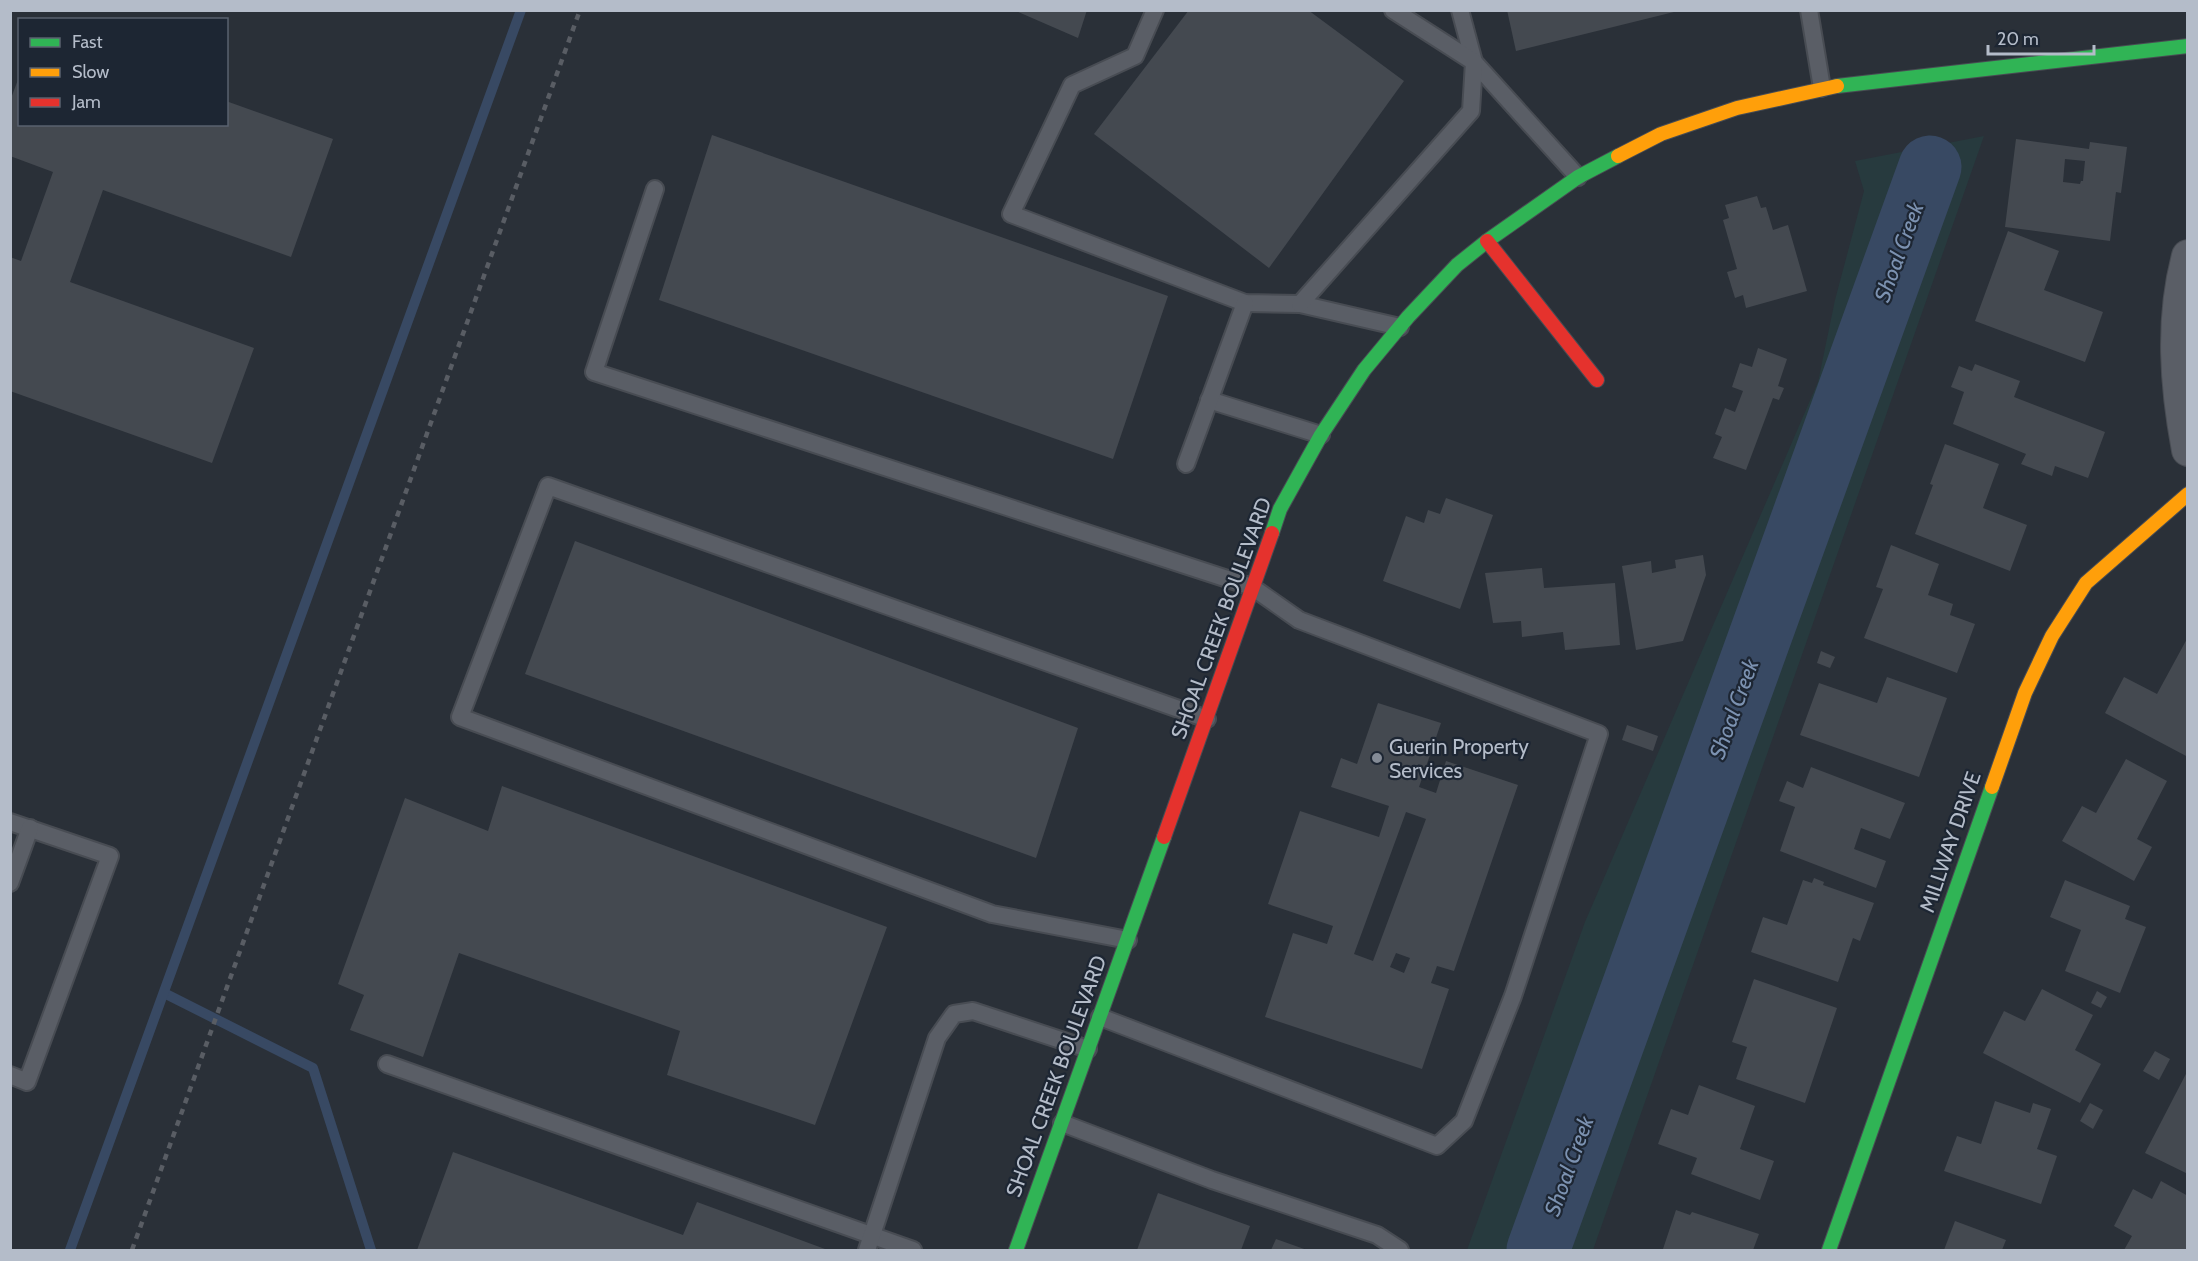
<svg xmlns="http://www.w3.org/2000/svg" width="2198" height="1261" font-family="Cabin,sans-serif">
  <style>
    .green { fill: #273a3e }
    .lines { fill: none; stroke-linecap: round; stroke-linejoin: round }
    .stream { stroke: #384963; stroke-width: 10 }
    .river { stroke: #384963; stroke-width: 63 }
    .building { fill: #444950; fill-rule: evenodd }
    .lane-casing { stroke: #484c53; stroke-width: 20 }
    .street-casing { stroke: #484c53; stroke-width: 34 }
    .fast-casing { stroke: #484c53; stroke-width: 16 }
    .slow-casing { stroke: #484c53; stroke-width: 16 }
    .jam-casing { stroke: #484c53; stroke-width: 16 }
    .lane { stroke: #5a5e66; stroke-width: 16 }
    .street { stroke: #5a5e66; stroke-width: 32 }
    .fast { stroke: #30b455; stroke-width: 14 }
    .slow { stroke: #ff9f0a; stroke-width: 14 }
    .jam { stroke: #e5322d; stroke-width: 14 }
    .rail { stroke: #595d64; stroke-width: 4.5; stroke-dasharray: 6 6; stroke-linecap: butt }
    .poi-dot { fill: #848b96; stroke: #1d2633; stroke-width: 2 }
    .labels { text-anchor: middle; dominant-baseline: central; stroke-width: 4.5; stroke-linejoin: round; paint-order: stroke }
    .street-label { font-size: 21px; fill: #b4bcc9; stroke: #1d2633 }
    .poi-label { font-size: 21px; fill: #b4bcc9; stroke: #1d2633; text-anchor: start }
    .water-label { font-size: 22px; font-style: italic; fill: #7c92b1; stroke: #1d2633 }
  </style>
  <rect width="100%" height="100%" fill="#2a3038"/>
  <polygon class="green" points="1984,136 1593,1250 1467,1250 1585,922 1818,382 1835,300 1864,191 1855,161"/>
  <g class="lines">
    <g class="stream">
      <polyline points="164,993 313,1068 371,1250"/>
      <polyline points="70,1250 521,10"/>
    </g>
    <polyline class="river" points="1538,1250 1930,167"/>
  </g>
  <g class="building">
    <polygon points="1014,10 1087,10 1078,38"/>
    <polygon points="1189,10 1308,10 1404,81 1269,268 1094,134"/>
    <polygon points="1507,10 1678,10 1678,11 1516,51"/>
    <polygon points="19,77 20,124 226,124 226,101 333,139 291,257 103,190 70,282 254,348 212,463 10,391 10,257 21,261 53,172 10,156 10,101"/>
    <polygon points="712,135 1168,296 1113,459 659,300"/>
    <path d="M 2016,139 L 2089,149 L 2090,142 L 2127,147 L 2121,193 L 2116,192 L 2110,241 L 2005,227 ZM 2065,159 L 2085,161 L 2083,181 L 2081,181 L 2080,184 L 2063,182 Z"/>
    <polygon points="1757,196 1761,208 1766,207 1773,230 1788,225 1807,291 1746,308 1743,295 1735,298 1727,272 1737,269 1723,220 1729,218 1725,205"/>
    <polygon points="2008,231 2059,251 2044,290 2103,312 2085,362 1975,321"/>
    <polygon points="1758,348 1787,359 1778,386 1784,388 1779,400 1773,398 1746,470 1713,458 1722,437 1715,434 1725,408 1735,412 1743,391 1732,387 1740,363 1752,367"/>
    <polygon points="1975,364 2020,381 2014,397 2105,432 2088,478 2055,466 2052,476 2021,464 2026,454 1953,424 1964,392 1951,387 1959,366 1972,371"/>
    <polygon points="1945,444 1999,464 1983,508 2027,525 2010,571 1915,534 1933,485 1930,484"/>
    <polygon points="1446,498 1493,515 1460,609 1383,581 1406,516 1424,523 1428,510 1440,514"/>
    <polygon points="575,541 1078,728 1036,858 525,674"/>
    <polygon points="1891,545 1939,564 1928,595 1953,604 1950,615 1975,624 1957,673 1864,638 1883,589 1876,587"/>
    <polygon points="1703,555 1706,575 1683,641 1636,650 1622,566 1651,561 1652,573 1676,568 1675,560"/>
    <polygon points="1542,568 1544,588 1615,583 1620,645 1565,650 1563,632 1522,637 1521,621 1493,623 1485,573"/>
    <polygon points="2188,637 2188,757 2105,713 2124,677 2157,694"/>
    <polygon points="1821,651 1835,657 1830,668 1817,663"/>
    <polygon points="1887,677 1947,698 1919,777 1800,735 1819,683 1877,703"/>
    <path d="M 1378,703 L 1441,723 L 1419,787 L 1436,793 L 1446,761 L 1518,785 L 1454,971 L 1437,966 L 1431,983 L 1449,989 L 1422,1069 L 1265,1017 L 1293,933 L 1327,944 L 1333,926 L 1268,904 L 1300,811 L 1379,837 L 1389,806 L 1331,787 L 1341,758 L 1357,764 ZM 1406,812 L 1426,819 L 1373,961 L 1354,954 ZM 1396,953 L 1410,958 L 1404,973 L 1390,967 Z"/>
    <polygon points="1627,725 1658,736 1653,751 1622,740"/>
    <polygon points="2126,759 2167,781 2137,839 2152,847 2134,881 2062,841 2082,806 2096,813"/>
    <polygon points="1811,767 1905,803 1890,839 1861,828 1854,849 1886,861 1876,888 1780,851 1795,807 1779,801 1787,781 1803,788"/>
    <polygon points="502,786 887,927 815,1125 667,1075 680,1031 459,953 423,1057 350,1030 364,995 338,984 405,798 488,831"/>
    <polygon points="1814,878 1824,882 1823,885 1874,903 1860,941 1853,938 1838,982 1751,952 1763,917 1787,925 1803,880 1812,883"/>
    <polygon points="2065,880 2130,906 2125,919 2146,927 2120,993 2065,971 2081,930 2050,917"/>
    <polygon points="1754,979 1837,1008 1805,1103 1736,1079 1747,1047 1732,1042"/>
    <polygon points="2042,989 2093,1015 2075,1050 2101,1064 2080,1103 1983,1053 2004,1011 2025,1021"/>
    <polygon points="2097,991 2107,997 2101,1008 2091,1003"/>
    <polygon points="2155,1051 2170,1059 2159,1080 2143,1071"/>
    <polygon points="2188,1070 2188,1174 2145,1153"/>
    <polygon points="1699,1085 1755,1106 1740,1149 1774,1161 1760,1200 1691,1174 1697,1158 1658,1144 1671,1109 1688,1115"/>
    <polygon points="1995,1101 2030,1113 2033,1103 2051,1109 2037,1149 2057,1156 2041,1204 1944,1171 1957,1136 1981,1144"/>
    <polygon points="2090,1103 2103,1110 2093,1129 2080,1121"/>
    <polygon points="453,1152 683,1235 697,1202 825,1249 824,1250 417,1250"/>
    <polygon points="2161,1181 2188,1196 2188,1250 2124,1250 2132,1236 2114,1226 2133,1189 2152,1199"/>
    <polygon points="1158,1193 1250,1226 1241,1250 1137,1250"/>
    <polygon points="1676,1210 1690,1215 1692,1212 1759,1234 1753,1250 1663,1249"/>
    <polygon points="1955,1221 2006,1240 2002,1250 1944,1250"/>
    <polygon points="1276,1239 1307,1250 1271,1250"/>
  </g>
  <g class="lines">
    <g class="lane-casing">
      <g id="lane">
        <polyline points="1155,10 1135,56 1072,85 1011,214 1245,303 1300,304 1400,327"/>
        <polyline points="1460,10 1474,62 1578,177"/>
        <polyline points="1809,10 1822,88"/>
        <polyline points="655,189 594,372 1252,587 1299,620 1599,734 1513,996 1464,1121 1437,1146 1100,1017"/>
        <polyline points="1300,304 1471,111 1474,62 1393,10"/>
        <polyline points="1209,400 1321,435"/>
        <polyline points="1186,464 1245,303"/>
        <polyline points="10,822 110,856 27,1082 10,1075"/>
        <polyline points="10,883 30,828"/>
        <polyline points="1128,940 992,914 460,717 548,486 1207,719"/>
        <polyline points="387,1064 913,1250"/>
        <polyline points="1062,1123 1212,1180 1377,1235 1400,1250"/>
        <polyline points="867,1250 937,1038 954,1014 973,1011 1088,1049"/>
      </g>
    </g>
    <g class="street-casing">
      <path id="street" d="M 2188,256 C 2171,320 2176,386 2188,450"/>
    </g>
    <g class="fast-casing">
      <g id="fast">
        <polyline points="1837,86 2188,46"/>
        <polyline points="1272,533 1280,509 1321,435 1364,370 1408,317 1457,265 1487,241 1578,177 1618,156"/>
        <polyline points="1016,1250 1164,837"/>
        <polyline points="1829,1250 1992,787"/>
      </g>
    </g>
    <g class="slow-casing">
      <g id="slow">
        <polyline points="1618,156 1661,134 1737,108 1837,86"/>
        <polyline points="1992,787 2025,693 2052,636 2086,583 2188,494"/>
      </g>
    </g>
    <g class="jam-casing">
      <g id="jam">
        <polyline points="1487,241 1597,380"/>
        <polyline points="1164,837 1272,533"/>
      </g>
    </g>
    <use href="#lane" class="lane"/>
    <use href="#street" class="street"/>
    <use href="#fast" class="fast"/>
    <use href="#slow" class="slow"/>
    <use href="#jam" class="jam"/>
    <polyline class="rail" points="132,1250 580,10"/>
  </g>
  <circle class="poi-dot" cx="1377" cy="758" r="6"/>
  <g class="labels">
    <g class="street-label">
      <text transform="translate(1221 618) rotate(-70)">SHOAL CREEK BOULEVARD</text>
      <text transform="translate(1950 842) rotate(-71)">MILLWAY DRIVE</text>
      <text transform="translate(1056 1076) rotate(-70)">SHOAL CREEK BOULEVARD</text>
    </g>
    <g class="poi-label">
      <text x="1389" y="746">Guerin Property<tspan x="1389" dy="24">Services</tspan></text>
    </g>
    <g class="water-label">
      <text transform="translate(1899 252) rotate(-70)">Shoal Creek</text>
      <text transform="translate(1734 709) rotate(-70)">Shoal Creek</text>
      <text transform="translate(1569 1166) rotate(-70)">Shoal Creek</text>
    </g>
  </g>
  <rect width="2198" height="1261" fill="none" stroke="#b4bcc9" stroke-width="24"/>
  <rect x="18" y="18" width="210" height="108" fill="#1d2633" stroke="#59626f" stroke-width="1.5"/>
  <rect x="30" y="38" width="30" height="9" fill="#30b455" stroke="#59626f" stroke-width="1.5"/>
  <text x="72" y="48" font-size="18" fill="#b4bcc9">Fast</text>
  <rect x="30" y="68" width="30" height="9" fill="#ff9f0a" stroke="#59626f" stroke-width="1.5"/>
  <text x="72" y="78" font-size="18" fill="#b4bcc9">Slow</text>
  <rect x="30" y="98" width="30" height="9" fill="#e5322d" stroke="#59626f" stroke-width="1.5"/>
  <text x="72" y="108" font-size="18" fill="#b4bcc9">Jam</text>
  <path d="M1988 45v9h106v-9" fill="none" stroke="#b4bcc9" stroke-width="3"/>
  <text x="1997" y="45" font-size="18" fill="#b4bcc9" stroke="#1d2633" stroke-width="4.5" paint-order="stroke">20 m</text>
</svg>
